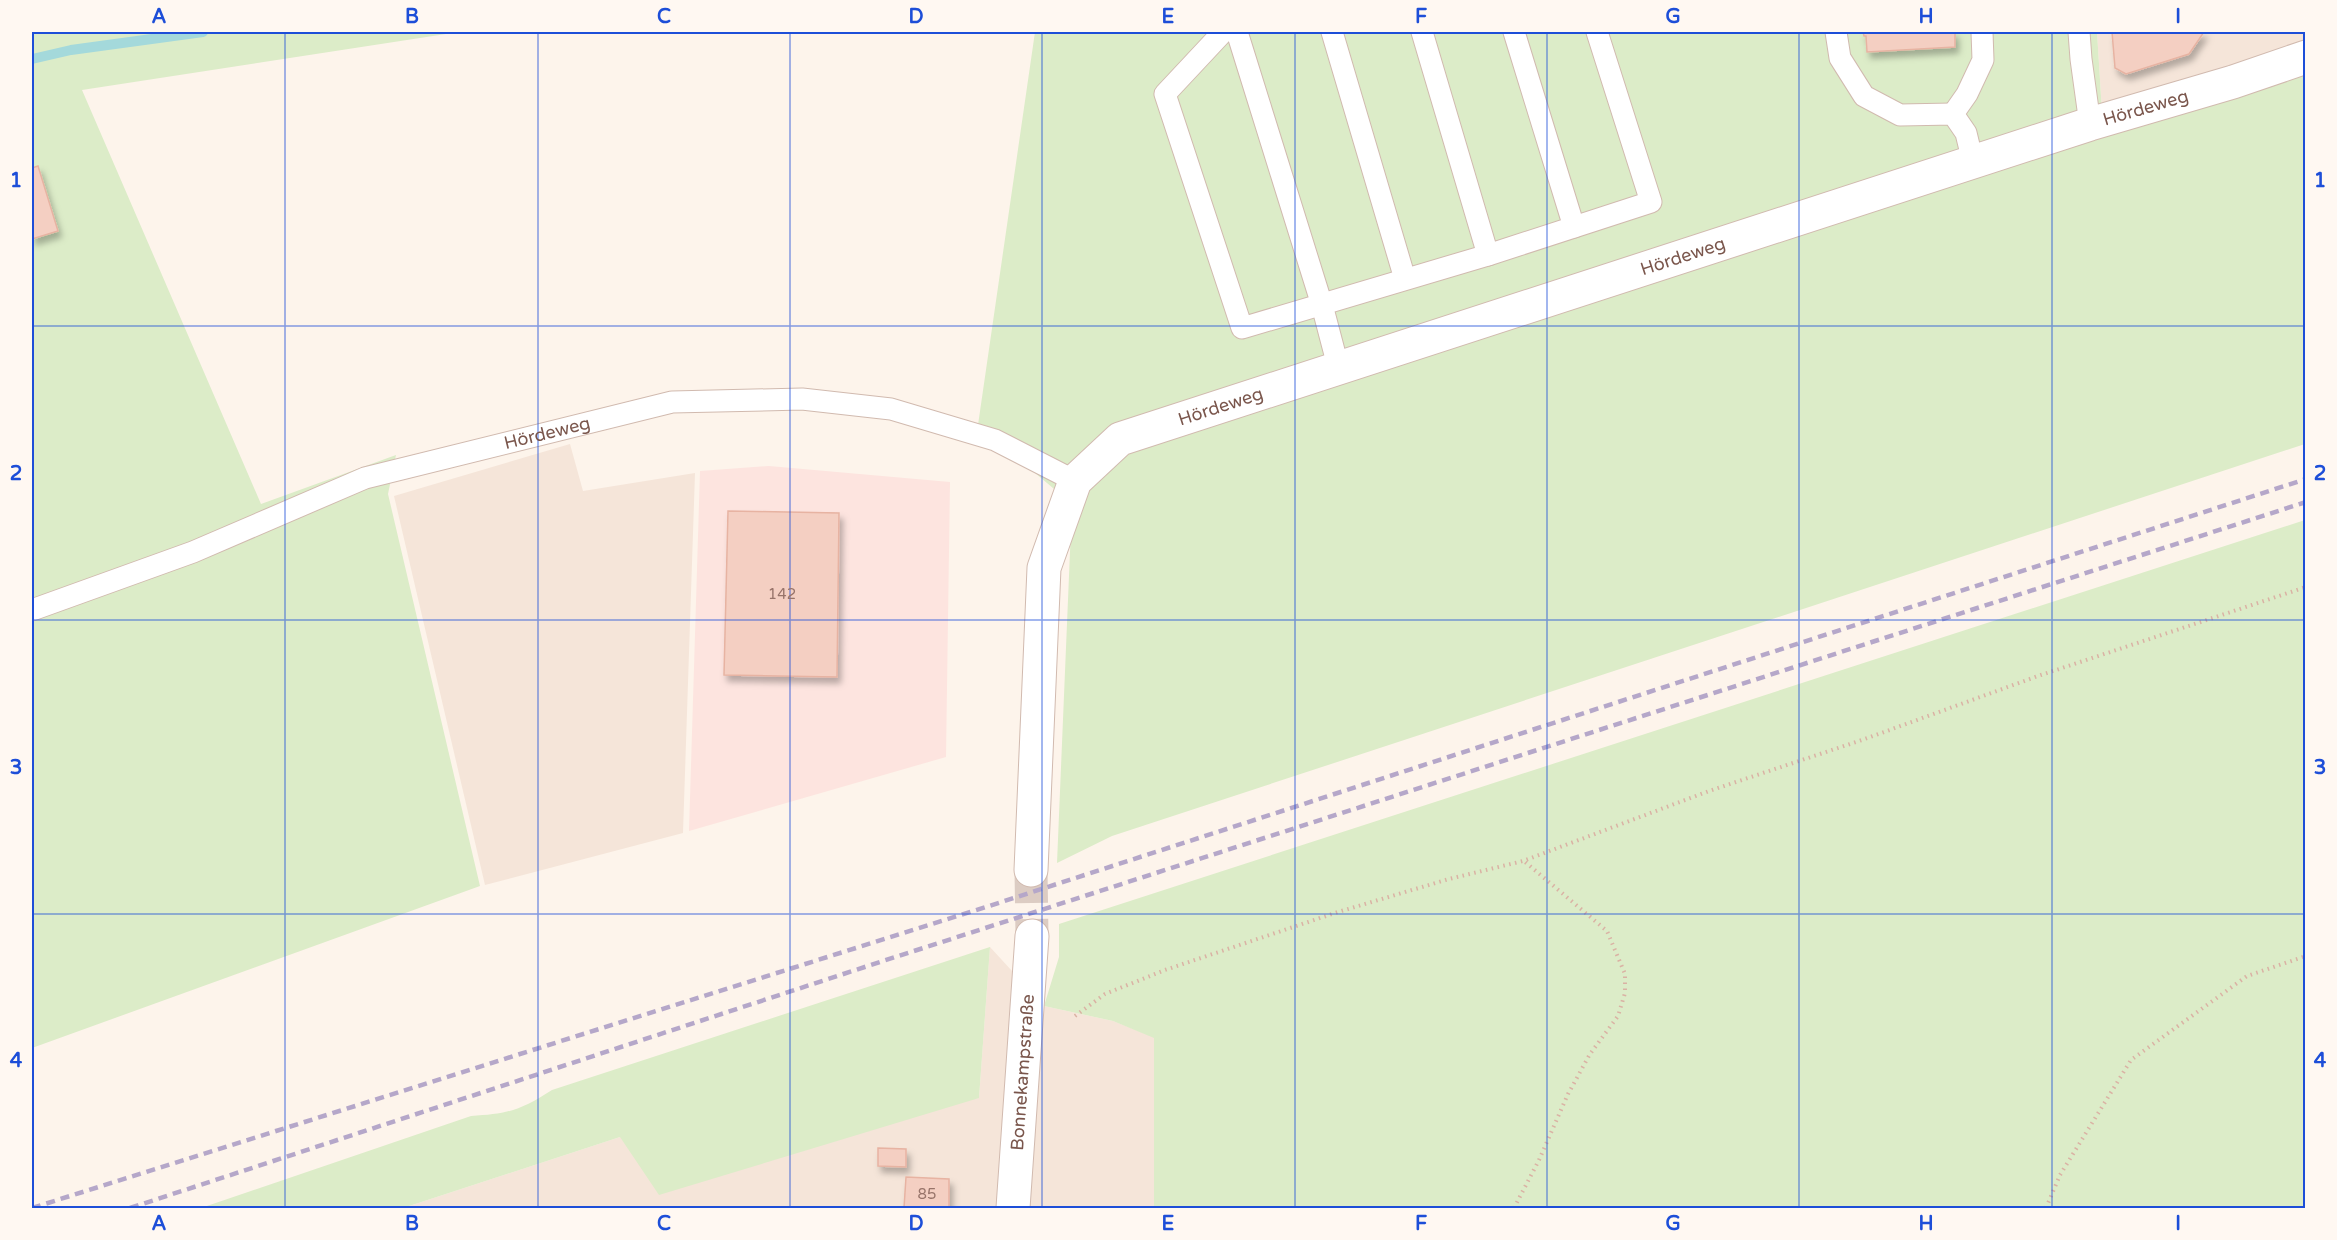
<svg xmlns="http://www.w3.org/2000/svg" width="2337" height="1240" font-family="'Varela Round',sans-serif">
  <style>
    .residential { fill: #f5e5d9 }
    .commercial { fill: #fde4df }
    .green { fill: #dcecc8 }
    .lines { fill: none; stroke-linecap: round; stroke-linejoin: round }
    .stream { stroke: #a4d9db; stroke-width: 10 }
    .building { fill: #f4cfc2; stroke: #e7b3a2; stroke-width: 1.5; filter: url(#shadow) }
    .minor-tunnel { stroke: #dcccc3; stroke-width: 33; stroke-dasharray: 33 16; stroke-linecap: butt }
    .service-casing { stroke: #d1baaf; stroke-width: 23 }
    .minor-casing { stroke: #d1baaf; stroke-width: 35 }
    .path { stroke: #dab2a4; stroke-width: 4; stroke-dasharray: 1.5 4.5; stroke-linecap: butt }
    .service { stroke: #fff; stroke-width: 21 }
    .minor { stroke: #fff; stroke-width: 33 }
    .rail { stroke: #b5a7c9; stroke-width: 4.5; stroke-dasharray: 9 6; stroke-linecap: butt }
    .grid { fill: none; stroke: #1d4ed8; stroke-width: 1.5; stroke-opacity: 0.55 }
    .labels { text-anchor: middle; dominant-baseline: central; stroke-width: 4.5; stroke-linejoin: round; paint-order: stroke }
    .number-label { font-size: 15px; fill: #98746a }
    .street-label { font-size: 18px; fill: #7a564c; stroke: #fff8f2 }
    .neatline { fill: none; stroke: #1d4ed8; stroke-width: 2 }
    .grid-label { font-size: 20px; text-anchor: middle; font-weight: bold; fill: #1d4ed8 }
  </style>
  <defs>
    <filter id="shadow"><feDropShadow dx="3.5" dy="6" stdDeviation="3" flood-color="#0004"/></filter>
  </defs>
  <rect width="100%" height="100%" fill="#fdf4eb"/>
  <g class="residential">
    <polygon points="2097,32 2305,32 2305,47 2102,112"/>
    <polygon points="570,444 583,491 695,473 683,833 485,885 394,496"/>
    <polygon points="990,947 1044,1006 1113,1021 1154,1037 1154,1208 403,1208 620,1137 979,1098"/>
  </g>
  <polygon class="commercial" points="769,466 950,482 946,757 689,831 700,471"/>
  <g class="green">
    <polygon points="32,32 459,32 82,90 261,504 396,455 388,494 480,886 32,1048"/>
    <polygon points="1035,32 2097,32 2102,112 2305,61 2305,444 1112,836 1057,863 1072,504 978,425"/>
    <polygon points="2305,520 2305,1208 1154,1208 1154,1038 1113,1021 1044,1006 1059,957 1059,924"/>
    <path d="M 990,947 L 979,1098 L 659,1195 L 620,1137 L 403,1208 L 201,1208 L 471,1116 C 508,1114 521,1110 552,1090 Z"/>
  </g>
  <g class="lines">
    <polyline class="stream" points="32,59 71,50 203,32"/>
  </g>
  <g class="building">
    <polygon points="1863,32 1955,32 1955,47 1867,52 1866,36 1864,36"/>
    <polygon points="2112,32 2204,32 2189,54 2126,74 2115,68"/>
    <polygon points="38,166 58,231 32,239 32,168"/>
    <polygon points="728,511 839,513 837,677 724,675"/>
    <polygon points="878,1148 906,1149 906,1167 878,1166"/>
    <polygon points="906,1177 949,1179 949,1208 904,1208"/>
  </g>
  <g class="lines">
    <polyline class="minor-tunnel" points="1031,870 1032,936"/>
    <g class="service-casing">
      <g id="service">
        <polyline points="1223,32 1165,94 1242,328 1488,255 1651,202 1597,32"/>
        <polyline points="1237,32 1322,305 1338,366"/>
        <polyline points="1332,32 1405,279"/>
        <polyline points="1422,32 1488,255"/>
        <polyline points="1514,32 1574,227"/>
        <polyline points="1836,32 1840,58 1864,96 1900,115 1953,114 1966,133 1973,162"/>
        <polyline points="2079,32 2081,59 2090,124"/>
        <polyline points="1953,114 1967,94 1983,60 1982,32"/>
        <path id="s1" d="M 32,610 L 193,552 L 365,478 L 672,402 L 802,399 L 891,409 L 995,440 L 1075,481"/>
      </g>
    </g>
    <g class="minor-casing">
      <g id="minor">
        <path id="s2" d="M 1031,870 L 1044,568 L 1075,481 L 1120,439 L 2090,124 L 2233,82 L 2306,57"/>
        <path id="s3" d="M 1013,1208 L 1032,936"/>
      </g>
    </g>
    <g class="path">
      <polyline points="1075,1016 1105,994 1165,970 1338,912 1449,879 1523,861 1709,791 1862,740 2038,676 2306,587"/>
      <polyline points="1514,1208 1539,1160 1568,1094 1590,1054 1618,1016 1625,993 1625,974 1607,931 1524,861"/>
      <polyline points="2046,1208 2060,1175 2131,1060 2247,976 2306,956"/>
    </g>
    <use href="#service" class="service"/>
    <use href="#minor" class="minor"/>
    <g class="rail">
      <polyline points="32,1208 989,906 2306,479"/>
      <polyline points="130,1208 883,961 2306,502"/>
    </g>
  </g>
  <path class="grid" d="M 285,32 L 285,1208M 538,32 L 538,1208M 790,32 L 790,1208M 1042,32 L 1042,1208M 1295,32 L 1295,1208M 1547,32 L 1547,1208M 1799,32 L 1799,1208M 2052,32 L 2052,1208M 32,326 L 2306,326M 32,620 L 2306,620M 32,914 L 2306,914"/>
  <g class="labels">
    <g class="number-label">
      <text x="782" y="594">142</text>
      <text x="927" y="1194">85</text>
    </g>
    <g class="street-label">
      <text stroke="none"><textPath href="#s2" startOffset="1534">Hördeweg</textPath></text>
      <text stroke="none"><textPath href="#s2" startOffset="1048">Hördeweg</textPath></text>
      <text stroke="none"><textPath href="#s2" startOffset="562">Hördeweg</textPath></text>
      <text stroke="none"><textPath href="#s1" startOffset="546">Hördeweg</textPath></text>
      <text stroke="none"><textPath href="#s3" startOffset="136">Bonnekampstraße</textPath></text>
    </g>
  </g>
  <rect width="2337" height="1240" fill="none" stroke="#fff8f2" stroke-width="66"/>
  <rect x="33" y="33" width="2271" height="1174" class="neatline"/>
  <g class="grid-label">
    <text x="159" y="23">A</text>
    <text x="412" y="23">B</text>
    <text x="664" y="23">C</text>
    <text x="916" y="23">D</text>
    <text x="1168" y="23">E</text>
    <text x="1421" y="23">F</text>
    <text x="1673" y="23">G</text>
    <text x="1926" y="23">H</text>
    <text x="2178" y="23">I</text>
    <text x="16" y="187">1</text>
    <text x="2320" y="187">1</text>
    <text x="16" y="480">2</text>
    <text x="2320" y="480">2</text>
    <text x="16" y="774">3</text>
    <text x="2320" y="774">3</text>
    <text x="16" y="1067">4</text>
    <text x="2320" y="1067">4</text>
    <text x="159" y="1230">A</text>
    <text x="412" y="1230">B</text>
    <text x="664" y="1230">C</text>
    <text x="916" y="1230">D</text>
    <text x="1168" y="1230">E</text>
    <text x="1421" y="1230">F</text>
    <text x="1673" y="1230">G</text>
    <text x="1926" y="1230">H</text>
    <text x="2178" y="1230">I</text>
  </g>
</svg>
